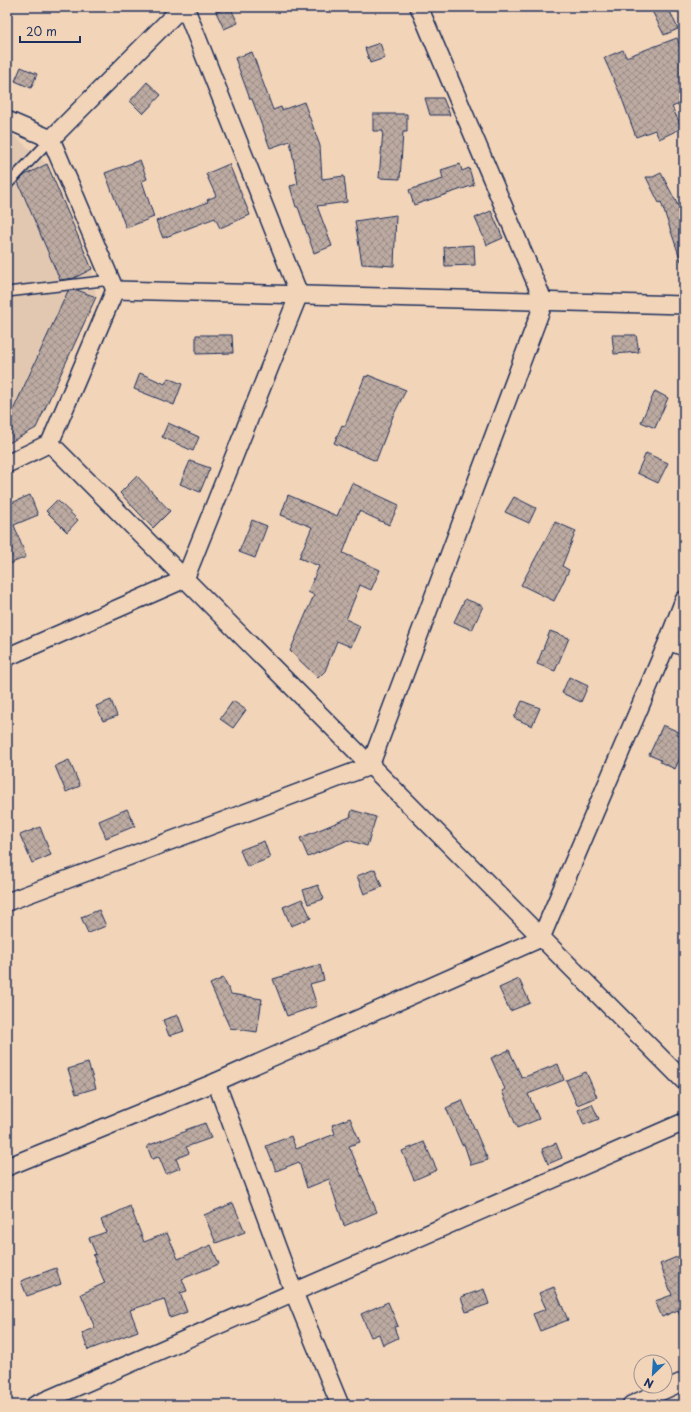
<svg xmlns="http://www.w3.org/2000/svg" width="691" height="1412" font-family="'Playpen Sans',sans-serif">
  <style>
    .built { fill: #e2c8b1 }
    .building { fill: url(#building-cross-hatch); stroke: #1b2f5e }
    .lines { fill: none; stroke-linecap: round; stroke-linejoin: round }
    .lane-casing { stroke: #1b2f5e; stroke-width: 12 }
    .street-casing { stroke: #1b2f5e; stroke-width: 20 }
    .lane { stroke: #f2d4b8; stroke-width: 9 }
    .street { stroke: #f2d4b8; stroke-width: 17 }
  </style>
  <defs>
    <pattern id="building-cross-hatch" width="8" height="8" patternUnits="userSpaceOnUse"><rect width="8" height="8" fill="#bdaba2"/><path d="M0 0l8 8M0 8l8-8" fill="none" stroke="#998c87"/></pattern>
  </defs>
  <rect width="100%" height="100%" fill="#f2d4b8"/>
  <filter id="ink" filterUnits="userSpaceOnUse"><feTurbulence type="fractalNoise" baseFrequency=".025" numOctaves="2"/><feDisplacementMap in="SourceGraphic" scale="8" xChannelSelector="R" yChannelSelector="G"/><feConvolveMatrix kernelMatrix="1 2 1 2 8 2 1 2 1" color-interpolation-filters="sRGB"/></filter>
  <g filter="url(#ink)">
    <polygon class="built" points="7,131 11,133 47,164 92,269 96,297 36,429 7,444"/>
    <g class="building">
      <polygon points="227,7 230,7 238,23 224,29 216,12"/>
      <polygon points="650,7 668,7 678,29 664,35"/>
      <polygon points="677,38 684,57 684,102 672,107 682,128 659,139 655,130 636,137 621,96 604,58 623,50 626,57"/>
      <polygon points="380,43 385,58 370,63 365,48"/>
      <polygon points="252,52 273,110 281,107 282,110 304,102 320,146 322,179 344,176 347,202 317,206 332,246 314,253 298,207 296,207 290,186 298,184 290,141 270,148 252,99 250,99 235,58"/>
      <polygon points="21,67 37,74 31,88 15,81"/>
      <polygon points="147,82 161,95 143,114 130,101"/>
      <polygon points="425,98 443,98 450,115 430,115"/>
      <polygon points="373,114 407,114 407,132 403,132 400,179 379,178 383,131 373,131"/>
      <polygon points="140,160 147,179 142,181 154,217 126,228 105,173"/>
      <polygon points="47,164 92,269 74,278 60,280 18,182 25,175"/>
      <polygon points="229,164 250,215 220,228 215,218 163,238 156,221 208,202 207,200 216,196 206,174"/>
      <polygon points="460,164 462,171 469,168 474,185 414,205 409,190 443,179 441,170"/>
      <polygon points="661,173 684,217 684,261 681,261 661,202 659,203 646,177 653,177"/>
      <polygon points="491,211 503,238 487,245 475,218"/>
      <polygon points="396,215 394,266 362,264 355,221"/>
      <polygon points="474,245 475,265 445,266 444,247"/>
      <polygon points="77,290 96,297 36,428 7,444 7,420 9,419 68,291"/>
      <polygon points="196,335 232,335 233,353 196,354"/>
      <polygon points="612,335 636,335 639,352 614,354"/>
      <polygon points="140,373 165,384 168,378 182,384 174,405 134,389"/>
      <polygon points="368,375 406,390 393,416 376,461 334,443 342,425 345,426 365,376 367,377"/>
      <polygon points="655,391 668,398 655,428 641,422"/>
      <polygon points="168,423 199,437 193,451 162,437"/>
      <polygon points="646,453 668,463 658,483 637,473"/>
      <polygon points="190,461 210,468 200,492 180,484"/>
      <polygon points="137,476 170,511 153,528 120,493"/>
      <polygon points="352,483 399,505 389,525 359,511 343,553 380,570 371,590 360,585 347,617 346,619 360,626 351,647 337,641 325,671 318,678 290,651 314,595 308,592 319,566 299,558 312,527 281,515 288,495 337,516"/>
      <polygon points="30,495 38,515 14,525 26,557 7,565 7,505"/>
      <polygon points="514,497 536,508 529,523 505,512"/>
      <polygon points="57,500 78,520 67,532 46,511"/>
      <polygon points="252,520 267,526 255,558 239,552"/>
      <polygon points="555,522 576,531 562,566 569,570 554,601 521,585"/>
      <polygon points="465,599 483,606 472,630 454,622"/>
      <polygon points="550,631 569,638 555,671 537,664"/>
      <polygon points="569,677 588,686 581,702 562,693"/>
      <polygon points="111,700 117,716 103,721 96,706"/>
      <polygon points="233,701 246,710 233,728 220,719"/>
      <polygon points="522,701 540,708 532,726 514,718"/>
      <polygon points="663,725 679,732 677,735 684,738 684,749 675,769 660,762 661,760 649,755"/>
      <polygon points="69,760 80,786 66,792 55,766"/>
      <polygon points="127,809 135,826 106,838 99,821"/>
      <polygon points="352,810 376,817 367,846 348,840 308,857 300,838 350,817"/>
      <polygon points="40,827 51,855 32,863 20,835"/>
      <polygon points="264,841 270,858 247,867 240,850"/>
      <polygon points="375,869 382,887 364,894 357,876"/>
      <polygon points="318,885 324,899 308,904 303,890"/>
      <polygon points="302,899 311,918 291,926 283,907"/>
      <polygon points="99,910 106,926 88,933 81,917"/>
      <polygon points="320,965 324,980 310,984 317,1006 287,1016 273,979"/>
      <polygon points="223,978 231,994 262,999 257,1032 230,1028 210,984"/>
      <polygon points="519,979 530,1003 510,1011 499,988"/>
      <polygon points="178,1015 184,1031 169,1036 163,1020"/>
      <polygon points="509,1050 522,1078 558,1064 564,1080 528,1094 539,1119 517,1128 502,1091 505,1089 491,1058"/>
      <polygon points="88,1063 96,1088 76,1094 68,1069"/>
      <polygon points="586,1072 597,1097 577,1105 566,1080"/>
      <polygon points="462,1100 488,1160 471,1165 464,1144 462,1145 446,1108 452,1105 452,1104"/>
      <polygon points="592,1104 599,1119 584,1125 578,1110"/>
      <polygon points="350,1118 360,1142 349,1146 377,1212 344,1226 329,1179 307,1188 299,1162 276,1171 266,1146 291,1136 296,1149 335,1134 332,1125"/>
      <polygon points="205,1123 211,1138 186,1147 189,1153 176,1159 180,1168 166,1174 159,1157 152,1159 147,1146 186,1131 185,1130"/>
      <polygon points="424,1142 437,1170 414,1180 402,1151"/>
      <polygon points="556,1143 562,1158 548,1164 542,1149"/>
      <polygon points="233,1203 245,1232 216,1243 204,1215"/>
      <polygon points="130,1206 144,1242 167,1233 178,1259 211,1245 219,1264 182,1279 187,1291 180,1293 187,1312 170,1318 164,1299 130,1310 138,1331 88,1350 82,1333 95,1328 81,1294 105,1283 93,1255 96,1254 89,1238 106,1232 101,1220"/>
      <polygon points="684,1254 684,1322 683,1322 678,1310 662,1317 655,1301 672,1295 660,1264"/>
      <polygon points="56,1268 61,1284 27,1296 21,1281"/>
      <polygon points="554,1287 568,1320 540,1331 533,1314 546,1309 539,1293"/>
      <polygon points="484,1289 489,1304 466,1312 461,1297"/>
      <polygon points="388,1302 398,1326 394,1327 398,1338 383,1345 379,1334 371,1337 361,1314"/>
    </g>
    <g class="lines">
      <g class="lane-casing">
        <g id="lane">
          <polyline points="7,185 51,139"/>
          <polyline points="7,292 111,280"/>
        </g>
      </g>
      <g class="street-casing">
        <g id="street">
          <polyline points="7,120 51,139 115,290 50,443 7,464"/>
          <polyline points="51,139 182,7"/>
          <polyline points="115,290 684,305"/>
          <polyline points="50,443 684,1081"/>
          <polyline points="668,641 684,647"/>
          <polyline points="7,657 185,579 299,294 185,7"/>
          <polyline points="7,902 370,766 544,302 419,7"/>
          <polyline points="216,1082 294,1293 340,1405"/>
          <polyline points="7,1167 216,1082 541,938 668,641 684,600"/>
          <polyline points="35,1405 684,1122"/>
          <polyline points="631,1405 684,1381"/>
        </g>
      </g>
      <use href="#lane" class="lane"/>
      <use href="#street" class="street"/>
    </g>
  </g>
  <rect width="691" height="1412" fill="none" stroke="#f2d4b8" stroke-width="24"/>
  <rect x="12" y="12" width="667" height="1388" fill="none" stroke="#1b2f5e" stroke-width="1.5" filter="url(#ink)"/>
  <g transform="translate(653 1374) rotate(205)"><circle r="19" fill="#f2d4b8" stroke="#9c9294"/>
  <path d="M0-3L7 15L0 10L-7 15Z" fill="#1f6fb2"/>
  <text y="-6" font-size="11" font-weight="bold" text-anchor="middle" fill="#1b2f5e">N</text>
  </g>
  <path d="M20 36v6h60v-6" fill="none" stroke="#1b2f5e" stroke-width="2"/>
  <text x="26" y="36" font-size="12" fill="#1b2f5e" stroke="#f2d4b8" stroke-width="3" paint-order="stroke">20 m</text>
</svg>
